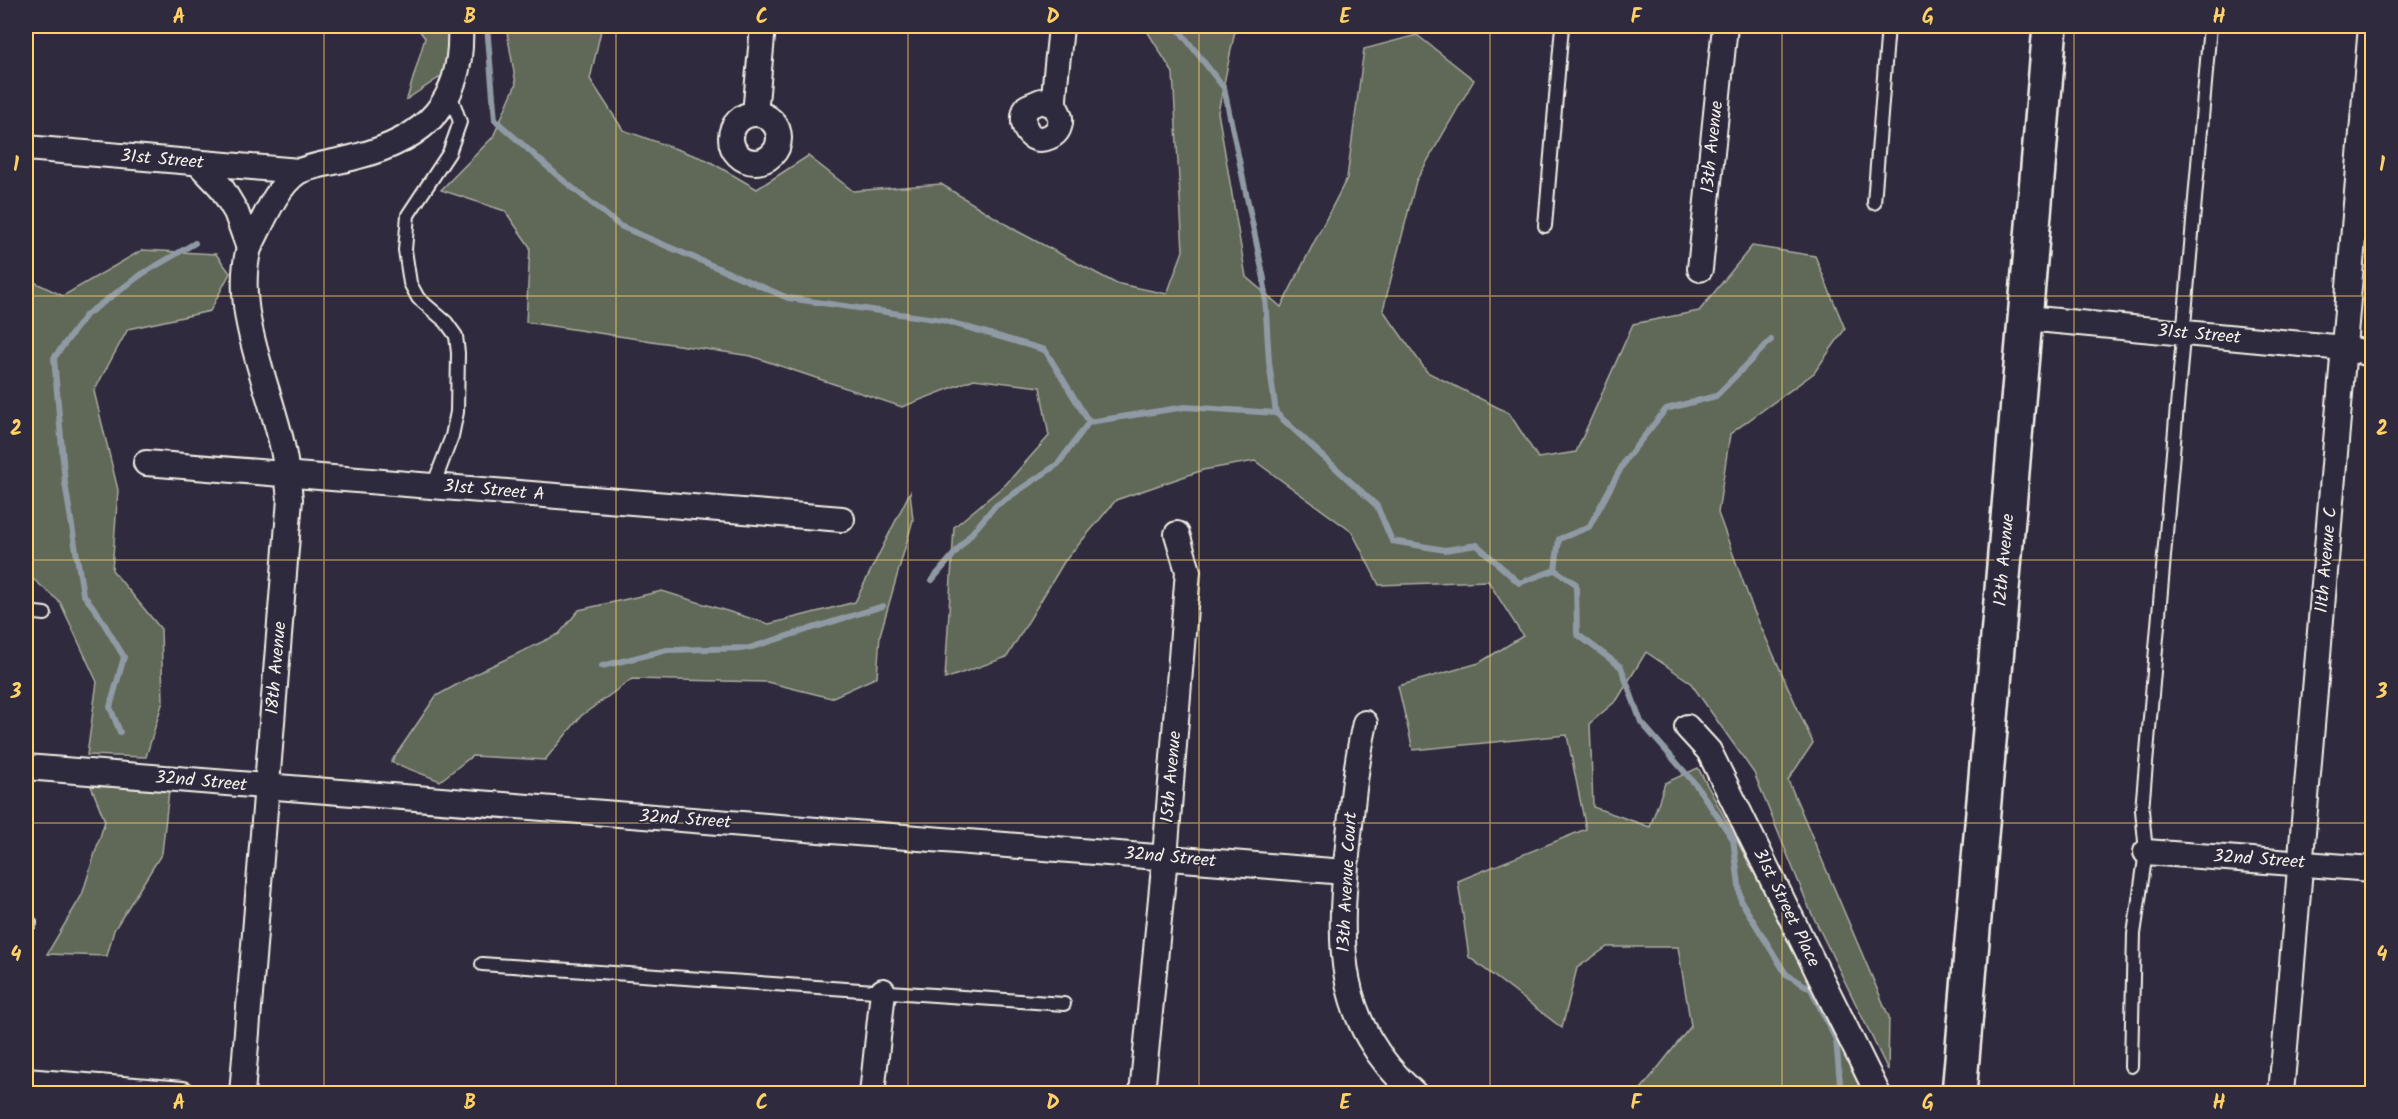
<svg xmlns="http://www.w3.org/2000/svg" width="2398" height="1119" font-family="Kalam,sans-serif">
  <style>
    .green { fill: #606759; stroke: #aaaca0; stroke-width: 1.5 }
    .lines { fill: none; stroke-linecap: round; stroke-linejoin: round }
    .stream { stroke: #8f9aa4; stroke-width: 6 }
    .lane-casing { stroke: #f4f1e8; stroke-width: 16 }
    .street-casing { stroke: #f4f1e8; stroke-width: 28 }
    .secondary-casing { stroke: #f4f1e8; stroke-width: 38 }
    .lane { stroke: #2f2a3d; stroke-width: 12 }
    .street { stroke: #2f2a3d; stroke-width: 24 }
    .secondary { stroke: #2f2a3d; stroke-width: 33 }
    .grid { fill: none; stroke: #ffd166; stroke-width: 1.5; stroke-opacity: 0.55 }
    .labels { text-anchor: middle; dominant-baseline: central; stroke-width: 4.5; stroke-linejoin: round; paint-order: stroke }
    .street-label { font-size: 18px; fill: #f4f1e8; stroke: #2f2a3d }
    .neatline { fill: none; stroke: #ffd166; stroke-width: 2 }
    .grid-label { font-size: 20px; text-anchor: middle; font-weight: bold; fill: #ffd166 }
  </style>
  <rect width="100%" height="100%" fill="#2f2a3d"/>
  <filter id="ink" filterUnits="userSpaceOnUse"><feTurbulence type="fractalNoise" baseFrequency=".0167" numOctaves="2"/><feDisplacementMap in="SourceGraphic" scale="12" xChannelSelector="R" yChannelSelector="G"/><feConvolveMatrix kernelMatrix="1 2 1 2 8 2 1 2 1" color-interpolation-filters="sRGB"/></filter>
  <g filter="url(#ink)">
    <g class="green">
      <polygon points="416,26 446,26 449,45 443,75 407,99 425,38"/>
      <polygon points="506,26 602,26 590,79 623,130 707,160 757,189 808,156 853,191 941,184 1017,231 1115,283 1167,294 1183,251 1173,73 1144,26 1236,26 1218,112 1246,277 1281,307 1347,178 1364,49 1417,35 1474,80 1416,181 1383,310 1427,372 1509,413 1538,458 1576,452 1633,324 1699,311 1752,246 1815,256 1845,329 1814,373 1730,434 1718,513 1753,609 1813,743 1788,780 1889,1017 1888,1070 1810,910 1754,773 1690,682 1646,652 1617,700 1590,723 1593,807 1650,827 1665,783 1698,768 1770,903 1863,1093 1638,1093 1691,1026 1678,947 1607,947 1577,968 1562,1028 1469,957 1458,881 1586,829 1567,735 1413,750 1398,686 1479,663 1523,636 1488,581 1379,585 1352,532 1255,461 1203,470 1116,500 1064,562 1007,657 945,679 954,527 1006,484 1049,436 1040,387 974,379 902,407 751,356 526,322 530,247 505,211 441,190 493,137 516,84"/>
      <polygon points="142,250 216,254 230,273 210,311 128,329 94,391 118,490 112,570 161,629 163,701 146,757 87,755 97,682 60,602 26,573 26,278 63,296"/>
      <polygon points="910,492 913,520 880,635 877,677 831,698 767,682 632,679 581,716 545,760 472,756 440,781 391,762 436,696 487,668 559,634 579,610 662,591 769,624 855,602"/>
      <polygon points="91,786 169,790 162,853 114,930 107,956 47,954 82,895 105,821"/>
    </g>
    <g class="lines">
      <g class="stream">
        <polyline points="487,26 495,120 558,176 620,226 788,298 942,320 1045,350 1089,422 1185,407 1276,413 1377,506 1392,541 1445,550 1477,545 1519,583 1555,570 1576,584 1577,634 1621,667 1641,722 1696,785 1733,839 1741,901 1786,974 1811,989 1836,1040 1841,1094"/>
        <polyline points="1176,26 1224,88 1264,279 1269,362 1276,413"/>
        <polyline points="1555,570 1559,539 1589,527 1626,459 1666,409 1716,396 1771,340"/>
        <polyline points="932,580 994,507 1058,464 1089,422"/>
        <polyline points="602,666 667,650 749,648 883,606"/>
        <polyline points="120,732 110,707 124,657 97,612 83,594 65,483 54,358 86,315 142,274 195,243"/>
      </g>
      <g class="lane-casing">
        <g id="lane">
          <polyline points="1874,203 1888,26"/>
          <polyline points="1545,226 1562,26"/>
          <polyline points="433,486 452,436 457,412 458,353 456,336 446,322 418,298 410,283 405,250 408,215 449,153 460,122 450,93"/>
          <polyline points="26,612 45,614"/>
          <polyline points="26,923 30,923"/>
          <polyline points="482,964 1064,1004"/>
          <polyline points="2131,1066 2134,934 2146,852 2142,810 2210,26"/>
        </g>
      </g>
      <g class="street-casing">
        <g id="street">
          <path d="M 1054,105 L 1041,101 L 1027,107 C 1018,123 1029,146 1049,137 C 1056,134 1059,129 1060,123 C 1062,113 1054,109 1054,101 C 1055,76 1059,51 1061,26"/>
          <polyline points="755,114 763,26"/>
          <circle cx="755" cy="138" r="24"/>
          <polyline points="26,148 299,171"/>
          <polyline points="199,164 221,187 236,212 249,248"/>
          <polyline points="1700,269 1725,26"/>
          <polyline points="2026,318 2344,348 2372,354"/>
          <polyline points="146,463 842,519"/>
          <path d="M 1365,723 C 1356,763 1352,804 1348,845 C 1338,945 1334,1021 1415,1094"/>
          <polyline points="1687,727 1709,751 1878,1094"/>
          <polyline points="26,767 1345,872"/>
          <polyline points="2146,852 2372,869"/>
          <polyline points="26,1081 183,1094"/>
          <path d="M 242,1094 L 290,499 C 288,481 286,463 282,445 C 269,384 232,311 249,248 C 261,226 276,186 298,172 C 307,166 342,161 355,157 C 427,139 464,101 460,26"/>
          <polyline points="872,1094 883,991"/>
          <polyline points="1142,1094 1165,857 1188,571 1177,534"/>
          <polyline points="2281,1094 2371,26"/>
        </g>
      </g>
      <g class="secondary-casing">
        <polyline id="secondary" points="1959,1094 2050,26"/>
      </g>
      <use href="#lane" class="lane"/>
      <use href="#street" class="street"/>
      <use href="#secondary" class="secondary"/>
    </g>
  </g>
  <path class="grid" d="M 324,26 L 324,1094M 616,26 L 616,1094M 908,26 L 908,1094M 1199,26 L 1199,1094M 1490,26 L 1490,1094M 1782,26 L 1782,1094M 2074,26 L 2074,1094M 26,296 L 2372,296M 26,560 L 2372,560M 26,823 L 2372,823"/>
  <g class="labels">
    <g class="street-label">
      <text transform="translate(1713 147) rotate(-84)">13th Avenue</text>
      <text transform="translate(162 160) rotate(5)">31st Street</text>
      <text transform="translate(2199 335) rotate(5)">31st Street</text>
      <text transform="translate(494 491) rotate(5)">31st Street A</text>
      <text transform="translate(2005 560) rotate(-85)">12th Avenue</text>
      <text transform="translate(2327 560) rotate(-85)">11th Avenue C</text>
      <text transform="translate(277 668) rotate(-85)">18th Avenue</text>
      <text transform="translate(1172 777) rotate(-85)">15th Avenue</text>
      <text transform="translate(201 782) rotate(5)">32nd Street</text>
      <text transform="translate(685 820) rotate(4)">32nd Street</text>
      <text transform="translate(1170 858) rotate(5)">32nd Street</text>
      <text transform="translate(2259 860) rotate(4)">32nd Street</text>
      <text transform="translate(1348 882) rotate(-87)">13th Avenue Court</text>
      <text transform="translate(1786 908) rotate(64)">31st Street Place</text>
    </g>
  </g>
  <rect width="2398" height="1119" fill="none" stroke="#2f2a3d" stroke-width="66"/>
  <rect x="33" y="33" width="2332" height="1053" class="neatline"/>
  <g class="grid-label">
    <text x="179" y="23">A</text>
    <text x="470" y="23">B</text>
    <text x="762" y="23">C</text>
    <text x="1053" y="23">D</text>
    <text x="1345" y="23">E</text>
    <text x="1636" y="23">F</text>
    <text x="1928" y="23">G</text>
    <text x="2219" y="23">H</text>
    <text x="16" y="171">1</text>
    <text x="2382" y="171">1</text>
    <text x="16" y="435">2</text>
    <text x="2382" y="435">2</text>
    <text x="16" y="698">3</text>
    <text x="2382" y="698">3</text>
    <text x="16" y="961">4</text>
    <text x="2382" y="961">4</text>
    <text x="179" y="1109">A</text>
    <text x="470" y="1109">B</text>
    <text x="762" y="1109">C</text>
    <text x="1053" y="1109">D</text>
    <text x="1345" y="1109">E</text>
    <text x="1636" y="1109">F</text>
    <text x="1928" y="1109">G</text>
    <text x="2219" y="1109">H</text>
  </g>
</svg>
